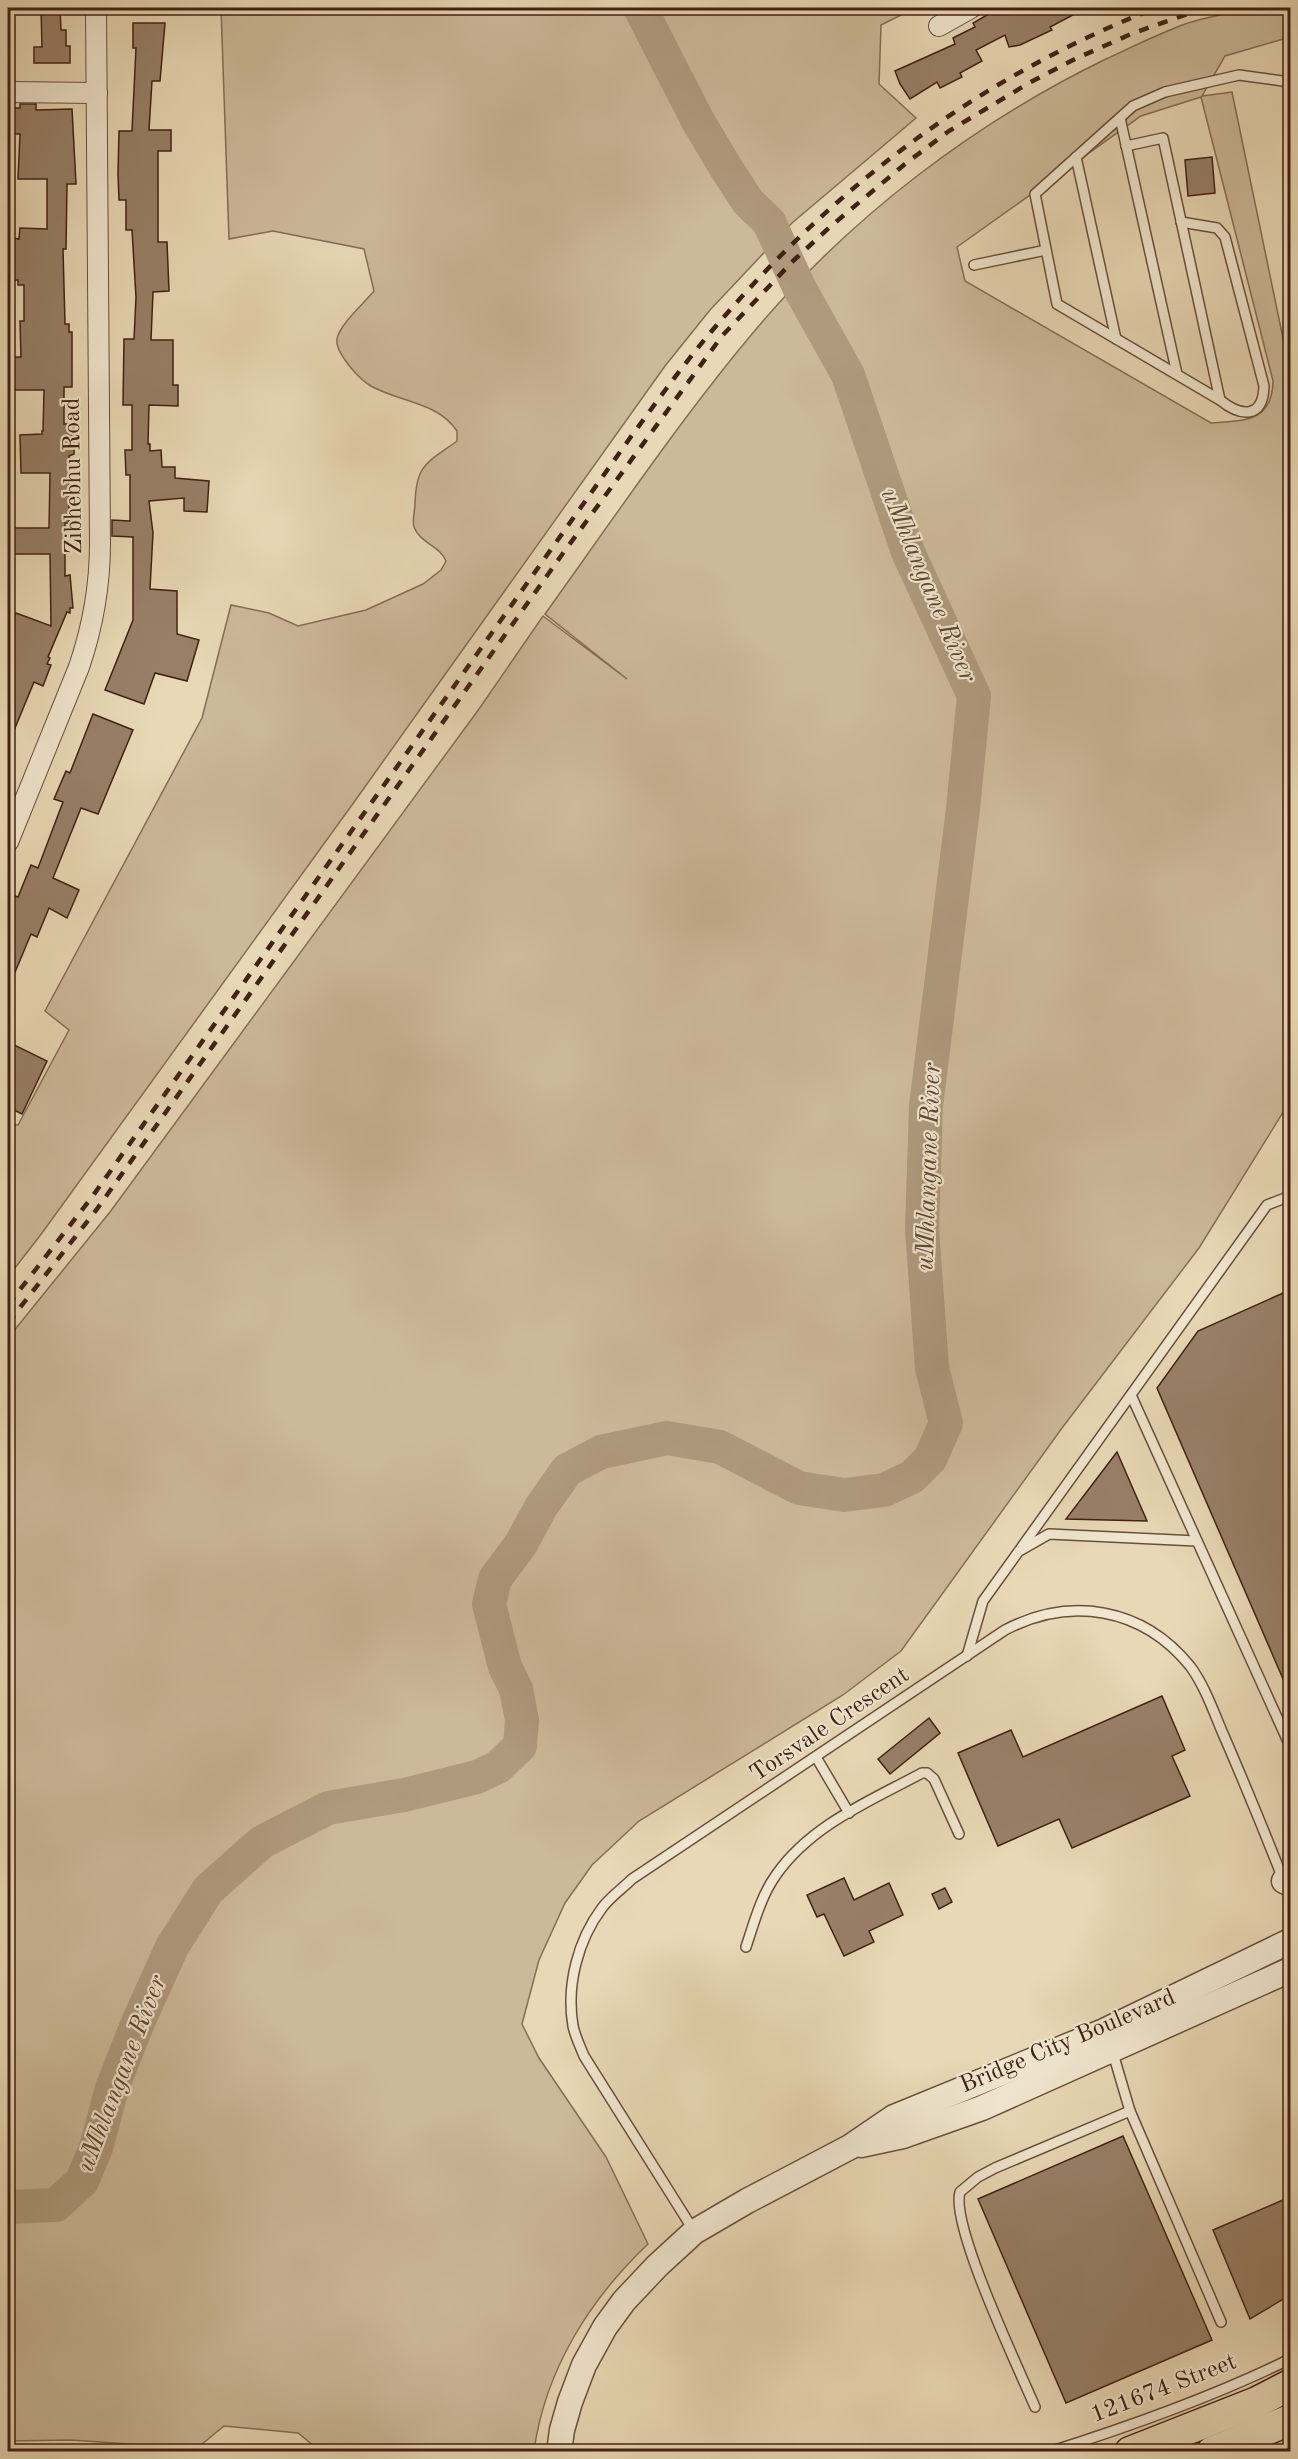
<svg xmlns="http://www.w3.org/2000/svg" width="1298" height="2459" font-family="'Old Standard TT',serif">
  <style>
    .green { fill: #ccb99a; stroke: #866d57; stroke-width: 1.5; fill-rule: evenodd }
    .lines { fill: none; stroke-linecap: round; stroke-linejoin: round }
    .river { stroke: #af9a7e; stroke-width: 34 }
    .building { fill: #988068; stroke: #412114; stroke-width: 1.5 }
    .service-casing { stroke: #6b4f3c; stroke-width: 12 }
    .minor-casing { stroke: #6b4f3c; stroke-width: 22 }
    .tertiary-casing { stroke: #6b4f3c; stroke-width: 27 }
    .primary-casing { stroke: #412114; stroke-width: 33 }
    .service { stroke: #f0e6cf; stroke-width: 9 }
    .minor { stroke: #f0e6cf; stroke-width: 20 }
    .tertiary { stroke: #f0e6cf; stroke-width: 24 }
    .primary { stroke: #e8d8b5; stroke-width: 30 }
    .rail { stroke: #412114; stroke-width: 4.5; stroke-dasharray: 10 10; stroke-linecap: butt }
    .labels { text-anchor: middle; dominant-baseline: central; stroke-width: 4.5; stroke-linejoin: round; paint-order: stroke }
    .street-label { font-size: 24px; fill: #412114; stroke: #f0e6cf }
    .water-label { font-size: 26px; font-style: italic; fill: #624534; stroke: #f0e6cf }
  </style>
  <rect width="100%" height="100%" fill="#e8d8b5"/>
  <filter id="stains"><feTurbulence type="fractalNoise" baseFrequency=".00333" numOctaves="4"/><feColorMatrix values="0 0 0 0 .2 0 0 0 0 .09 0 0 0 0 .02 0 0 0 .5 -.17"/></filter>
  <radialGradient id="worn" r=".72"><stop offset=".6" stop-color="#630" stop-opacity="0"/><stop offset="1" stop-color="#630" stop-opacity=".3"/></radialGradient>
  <g class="green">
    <path d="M 221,8 L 915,8 L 881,25 L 879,84 L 916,118 L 792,223 L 710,310 L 665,366 L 352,805 L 42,1233 L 8,1277 L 8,1124 L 18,1125 L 69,1030 L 45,1011 L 202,718 L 231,605 L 269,613 L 298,626 L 366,610 L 423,584 L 441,570 L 446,561 C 440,546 420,543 414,527 C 412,521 415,510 415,504 C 416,464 427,463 457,441 L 457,431 C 438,402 399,402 371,386 C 362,381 351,369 345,360 C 341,354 336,347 337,339 C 339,325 365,302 374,291 L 364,249 L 273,231 L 229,239 Z"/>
    <path d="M 1256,8 L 1290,8 L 1290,37 L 1225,56 L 1202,96 L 1232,92 L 1290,372 L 1290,1101 L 1199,1248 L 1062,1428 L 901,1651 L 843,1695 L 639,1821 L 592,1865 L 565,1903 L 539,1960 L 522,2024 L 539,2058 L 606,2157 L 648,2244 C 590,2299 545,2370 534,2451 L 320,2451 L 298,2433 L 224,2426 L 196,2449 L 72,2440 L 8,2441 L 8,1338 L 110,1212 L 479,709 L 543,616 L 627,679 L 545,614 C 614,518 681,418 757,328 C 852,216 974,123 1106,59 C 1132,47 1158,34 1185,24 C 1208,16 1233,13 1256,8 ZM 1201,97 L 1273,381 C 1272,423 1244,420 1211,423 L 965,281 L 957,247 L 1141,116 Z"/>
  </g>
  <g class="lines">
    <polyline class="river" points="8,2207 56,2205 82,2181 96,2148 112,2088 139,2020 172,1947 208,1890 262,1842 328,1808 404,1795 477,1777 498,1767 520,1746 522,1720 516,1689 505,1667 489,1604 495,1579 521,1544 541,1507 567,1470 601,1452 667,1438 720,1447 799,1488 844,1495 884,1490 912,1477 930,1459 946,1423 932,1368 922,1229 926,1106 963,809 974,696 908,552 848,375 800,289 769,222 748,202 726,168 698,121 640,8"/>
  </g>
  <g class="building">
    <polygon points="41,8 60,8 61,30 66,30 66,46 70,46 70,63 34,63 34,47 42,47"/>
    <polygon points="999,8 1086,8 1050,27 1052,30 1020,45 1009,47 1005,35 976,50 982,61 960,73 962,77 940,88 937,82 910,99 900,84 895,71 955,44 953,38 975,27 973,23"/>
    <polygon points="133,23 165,23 160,81 152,81 149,130 171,130 171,151 158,151 158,242 167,242 169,291 153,292 151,340 173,340 173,385 178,385 178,406 149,405 148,444 150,444 150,451 161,450 162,467 175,467 175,478 209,481 207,512 184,511 184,498 149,501 153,533 150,589 177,591 177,634 199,640 187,681 155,673 144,704 105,690 133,620 133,537 112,536 112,520 130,521 130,475 126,475 125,450 132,450 132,405 123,405 124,339 134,339 136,297 132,230 126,230 126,200 119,200 118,174 119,131 132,131 136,48 133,48"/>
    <polygon points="20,104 36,104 36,110 72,109 76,184 67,184 66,249 63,249 65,324 69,324 69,332 72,332 72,387 64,387 64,424 74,424 74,454 69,456 69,523 65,523 65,576 70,575 73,608 70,608 70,613 67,612 48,657 50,658 47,664 51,665 43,686 34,682 8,745 8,634 16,613 51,626 50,554 12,554 11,528 49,528 50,473 21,473 20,435 42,434 42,431 43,431 44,390 8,390 8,365 14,365 14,357 21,357 20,321 24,321 24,285 18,285 18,280 8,280 8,237 19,239 20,228 47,229 47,179 18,179 20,134 8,134 8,108 20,108"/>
    <polygon points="1212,157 1215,193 1188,196 1185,160"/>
    <polygon points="93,714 133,730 98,814 81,808 53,878 79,890 67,918 49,908 37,937 31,934 8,989 8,901 12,903 15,896 18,897 31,865 38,868 63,802 54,799 66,771 70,773"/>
    <polygon points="8,1042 47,1061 22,1114 8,1107"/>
    <polygon points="1290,1290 1290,1695 1157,1388 1198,1331"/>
    <polygon points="1117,1452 1147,1521 1066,1519"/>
    <polygon points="1162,1696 1185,1750 1172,1756 1190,1796 1072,1848 1059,1819 998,1846 958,1753 1011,1730 1023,1757"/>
    <polygon points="929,1718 940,1733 890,1774 878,1759"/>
    <polygon points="844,1878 854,1900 889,1883 903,1915 869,1931 874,1942 844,1956 824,1914 817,1917 807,1895"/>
    <polygon points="945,1888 952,1902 939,1909 932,1894"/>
    <polygon points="1123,2136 1212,2340 1066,2403 978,2199"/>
    <polygon points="1290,2197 1290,2295 1250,2319 1213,2230"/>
  </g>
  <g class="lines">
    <g class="service-casing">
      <g id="service">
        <polyline points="1120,118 1177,374"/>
        <polyline points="1126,146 1163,138 1220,400"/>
        <polyline points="1076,157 1116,339"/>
        <path d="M 1181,222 L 1217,228 L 1225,237 L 1264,386 C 1263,419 1241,417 1220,400 L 1057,304 L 1035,194 L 1133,106 L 1165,92 L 1239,75 L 1290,82"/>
        <polyline points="974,265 1046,250"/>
        <polyline points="1131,1395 1290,1746"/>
        <polyline points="1021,1550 1049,1534 1197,1541"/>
        <polyline points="967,1656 983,1601 1267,1205 1290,1196"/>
        <polyline points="816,1757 849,1813"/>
        <path d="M 746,1947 C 754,1923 761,1896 776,1875 C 811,1825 870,1801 922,1773 L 927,1773 L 934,1779 L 959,1834"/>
        <polyline points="1112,2050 1130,2111 1221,2322"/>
        <path d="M 694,2231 L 584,2056 C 580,2046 575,2036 573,2026 C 566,1985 578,1940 602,1908 C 610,1897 622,1889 632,1879 L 1005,1630 C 1070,1596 1142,1607 1190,1666 C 1205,1686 1214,1713 1224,1736 C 1247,1789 1269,1843 1290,1897"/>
        <path d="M 1035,2407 C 1019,2369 950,2225 960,2192 L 978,2177 L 995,2168 L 1130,2111"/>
        <path d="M 1049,2452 C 1131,2426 1213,2397 1290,2359"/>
      </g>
    </g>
    <g class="minor-casing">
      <g id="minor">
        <polyline points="939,26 971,8"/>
        <polyline points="8,92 97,93"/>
        <path d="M 8,842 L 79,667 C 93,626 100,587 100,543 L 96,8"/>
      </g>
    </g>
    <g class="tertiary-casing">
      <g id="tertiary">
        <polyline points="1284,1881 1290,1884"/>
        <polyline points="861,2145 903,2136 982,2108 1290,1970"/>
        <polyline points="559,2452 562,2430 570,2402 584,2365 605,2327 624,2301 657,2266 694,2232 747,2201 850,2147 894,2117 1104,2031 1290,1941"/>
      </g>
    </g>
    <g class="primary-casing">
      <g id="primary">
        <polyline points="1130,2452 1257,2402 1290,2385"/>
        <polyline points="1212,2452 1290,2420"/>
      </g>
    </g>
    <use href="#service" class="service"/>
    <use href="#minor" class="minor"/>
    <use href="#tertiary" class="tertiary"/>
    <use href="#primary" class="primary"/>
    <g class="rail">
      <path d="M 8,1305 L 92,1197 L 630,438 C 658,400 685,362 716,326 C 837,184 981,76 1156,8"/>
      <polyline points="8,1323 97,1209 561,556 722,336 793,261 831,226 905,164 949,131 1029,83 1075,59 1131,34 1204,8"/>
    </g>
  </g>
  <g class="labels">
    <g class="street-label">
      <text transform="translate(74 476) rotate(-91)">Zibhebhu Road</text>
      <text transform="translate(830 1725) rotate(-34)">Torsvale Crescent</text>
      <text transform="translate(1068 2042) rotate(-23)">Bridge City Boulevard</text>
      <text transform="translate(1164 2389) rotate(-21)">121674 Street</text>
    </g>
    <g class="water-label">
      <text transform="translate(928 585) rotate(67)">uMhlangane River</text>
      <text transform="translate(929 1167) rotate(-88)">uMhlangane River</text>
      <text transform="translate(122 2074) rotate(-69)">uMhlangane River</text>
    </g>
  </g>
  <rect width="1298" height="2459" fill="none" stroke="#e8d8b5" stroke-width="30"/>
  <rect x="9" y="9" width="1280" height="2441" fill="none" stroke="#412114" stroke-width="3"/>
  <rect x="15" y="15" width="1268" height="2429" fill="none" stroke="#412114" stroke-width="1.5"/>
  <rect width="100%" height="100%" filter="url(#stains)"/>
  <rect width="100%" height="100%" fill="url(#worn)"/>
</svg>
